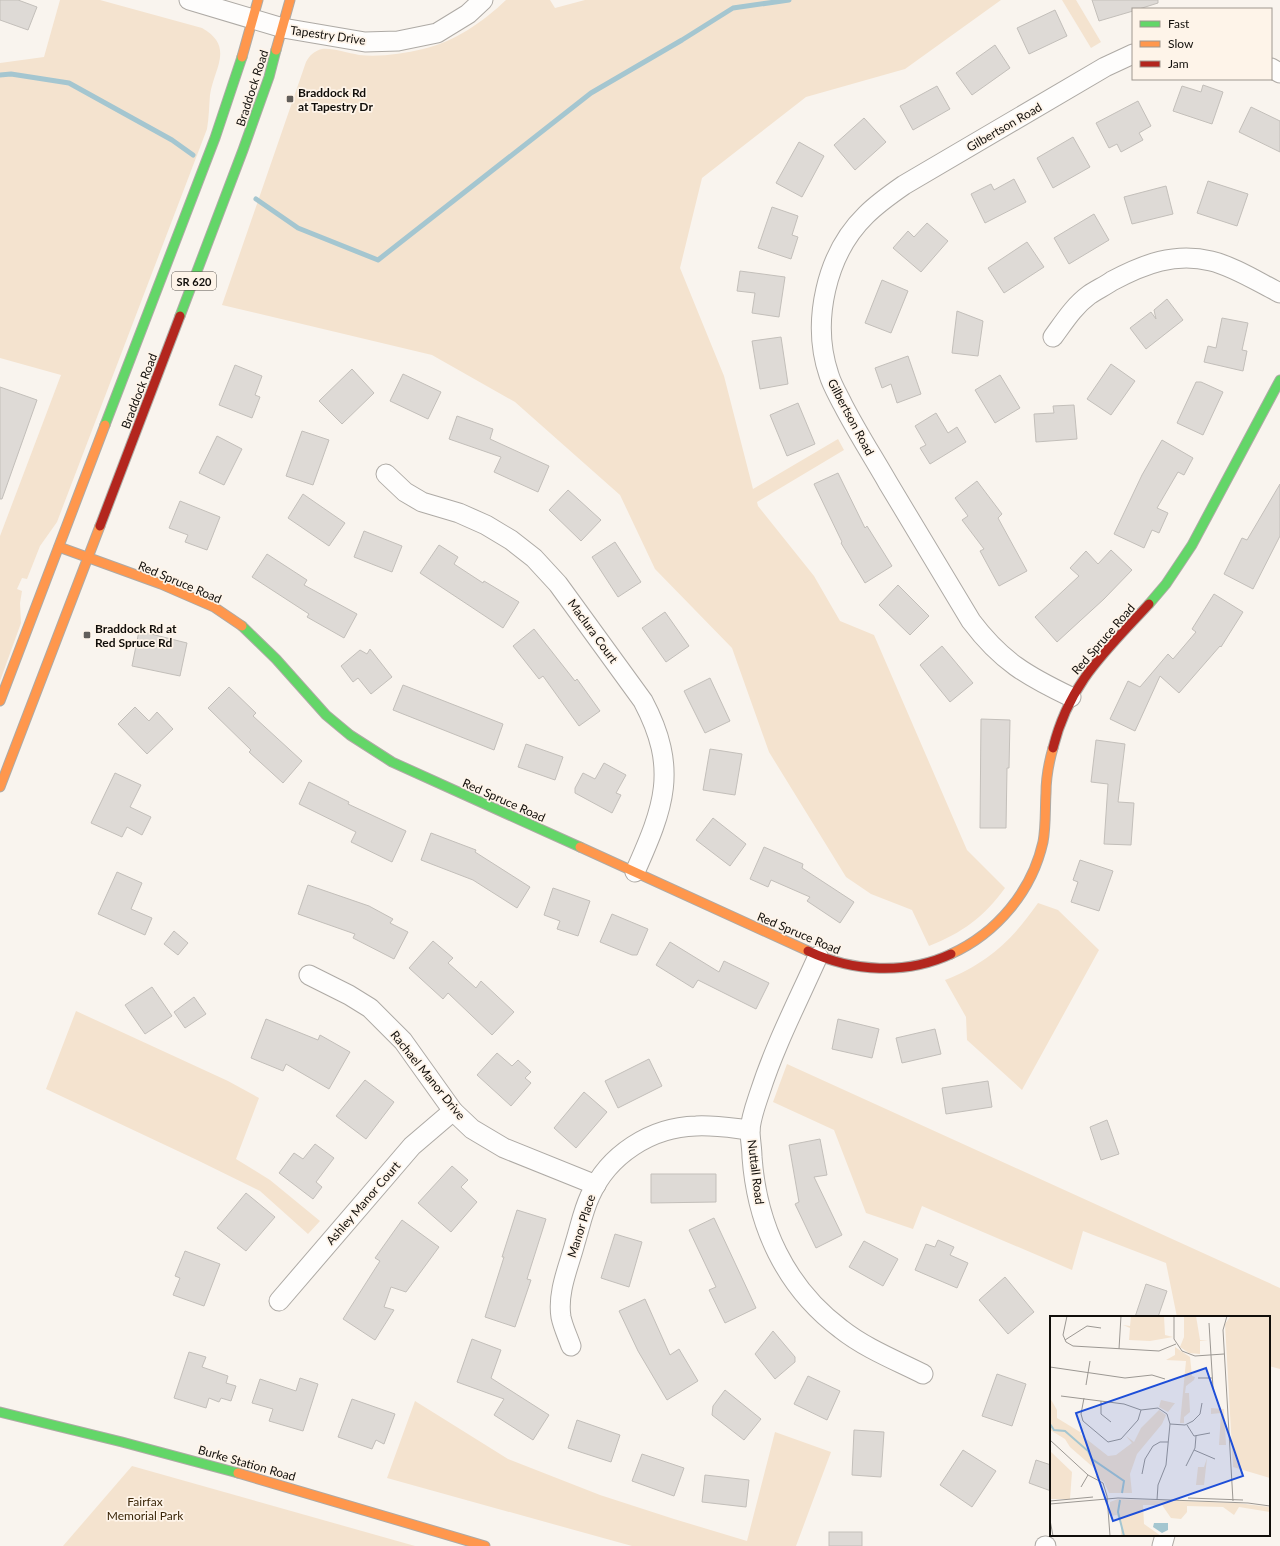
<svg xmlns="http://www.w3.org/2000/svg" width="1280" height="1546" font-family="Lato,sans-serif">
  <style>
    .green { fill: #f4e3cf }
    .lines { fill: none; stroke-linecap: round; stroke-linejoin: round }
    .stream { stroke: #a4c6d0; stroke-width: 5 }
    .building { fill: #dedad6; stroke: #c3bfba }
    .street-casing { stroke: #aeaaa5; stroke-width: 21 }
    .fast-casing { stroke: #aeaaa5; stroke-width: 11 }
    .slow-casing { stroke: #aeaaa5; stroke-width: 11 }
    .jam-casing { stroke: #aeaaa5; stroke-width: 11 }
    .street { stroke: #fefdfc; stroke-width: 19 }
    .fast { stroke: #63d668; stroke-width: 9 }
    .slow { stroke: #ff974d; stroke-width: 9 }
    .jam { stroke: #b3261e; stroke-width: 9 }
    .poi-dot { fill: #625e5a; stroke: #fef4e9; stroke-width: 1.5 }
    .labels { text-anchor: middle; dominant-baseline: central; stroke-width: 3.5; stroke-linejoin: round; paint-order: stroke }
    .shield { fill: #fef4e9; stroke: #58534d; stroke-width: 1 }
    .shield-label { font-size: 11px; font-weight: bold; fill: #110e0a }
    .street-label { font-size: 12px; fill: #110e0a; stroke: #fef4e9 }
    .poi-label { font-size: 12px; font-weight: bold; fill: #110e0a; stroke: #fef4e9; text-anchor: start }
    .park-label { font-size: 12px; fill: #3b2608; stroke: #fef4e9 }
    .inset-river { fill: none; stroke: #a4c6d0; stroke-width: 2 }
    .inset-road { fill: none; stroke: #9c9893; stroke-width: 1 }
    .view { fill: #1d4ed8; fill-opacity: 0.15; stroke: #1d4ed8; stroke-width: 2 }
    .inset-edge { fill: none; stroke: #110e0a; stroke-width: 2 }
  </style>
  <rect width="100%" height="100%" fill="#f9f4ee"/>
  <g class="green">
    <path d="M 60,0 L 100,0 L 202,28 C 235,47 214,68 210,95 C 209,106 209,118 207,129 L 57,522 L 40,546 L 27,579 L 22,578 L 17,589 L 22,591 L 20,603 L 21,623 L 0,681 L 0,536 L 61,375 L 0,358 L 0,63 L 44,57 Z"/>
    <path d="M 506,0 L 550,0 L 555,8 L 585,0 L 1001,0 L 905,69 L 806,97 L 702,178 L 680,268 L 724,376 L 753,489 L 838,439 L 844,450 L 757,502 L 758,506 L 814,576 L 840,621 L 874,635 L 967,850 L 1005,888 C 984,917 962,933 929,946 L 912,910 L 871,894 L 846,877 L 769,752 L 732,648 L 655,569 L 620,495 L 515,402 L 432,355 L 222,305 L 306,62 C 310,55 314,51 322,49 C 334,48 347,53 359,55 C 380,57 402,54 423,49 C 454,42 483,22 506,0 Z"/>
    <polygon points="1062,0 1076,0 1101,42 1091,48"/>
    <path d="M 1038,903 L 1058,910 L 1099,950 L 1022,1090 L 967,1040 L 966,1017 L 945,980 C 988,963 1012,940 1038,903 Z"/>
    <polygon points="76,1011 228,1081 259,1098 236,1159 270,1180 320,1221 308,1234 260,1191 197,1160 46,1089"/>
    <polygon points="787,1064 1280,1288 1280,1369 1269,1366 1269,1317 1177,1317 1166,1263 1083,1231 1072,1270 922,1206 913,1229 866,1213 834,1130 773,1102"/>
    <polygon points="415,1401 508,1459 600,1495 674,1519 747,1541 775,1432 831,1452 796,1546 632,1546 387,1478"/>
    <polygon points="132,1466 415,1546 63,1546"/>
  </g>
  <g class="lines">
    <g class="stream">
      <polyline points="0,75 11,74 69,83 172,140 193,155"/>
      <polyline points="256,199 298,228 378,260 591,93 682,40 733,8 789,0"/>
    </g>
  </g>
  <g class="building">
    <polygon points="0,0 18,0 37,7 28,30 0,20"/>
    <polygon points="1092,0 1158,0 1158,3 1139,9 1133,9 1133,11 1099,21"/>
    <polygon points="1055,10 1067,36 1029,54 1017,28"/>
    <polygon points="995,45 1010,68 972,95 956,73"/>
    <polygon points="1203,85 1223,92 1212,124 1173,111 1182,86 1201,92"/>
    <polygon points="937,86 950,109 913,130 900,106"/>
    <polygon points="1138,101 1151,126 1139,133 1143,140 1121,152 1117,144 1109,148 1096,123"/>
    <polygon points="1251,107 1280,121 1280,152 1239,132"/>
    <polygon points="864,118 886,142 855,170 834,145"/>
    <polygon points="1073,137 1090,167 1053,188 1037,158"/>
    <polygon points="799,142 824,156 802,197 776,183"/>
    <polygon points="1014,179 1026,202 985,223 971,194 991,184 994,190"/>
    <polygon points="1208,181 1248,194 1237,226 1197,213"/>
    <polygon points="1166,186 1173,214 1132,224 1124,197"/>
    <polygon points="772,207 798,216 792,235 798,237 791,259 758,248"/>
    <polygon points="1094,214 1109,240 1069,264 1054,238"/>
    <polygon points="927,223 948,241 921,272 893,248 908,231 914,237"/>
    <polygon points="1027,242 1044,267 1004,293 988,268"/>
    <polygon points="740,271 785,277 779,317 752,313 755,293 737,291"/>
    <polygon points="882,280 908,291 891,333 865,323"/>
    <polygon points="1167,299 1183,320 1146,349 1130,328 1151,312 1156,319 1154,310"/>
    <polygon points="957,311 983,321 978,356 952,353"/>
    <polygon points="1222,318 1248,323 1242,350 1247,351 1243,371 1204,362 1208,346 1216,348"/>
    <polygon points="781,337 788,384 760,389 752,341"/>
    <polygon points="908,356 921,394 897,403 891,384 882,388 875,368"/>
    <polygon points="1111,364 1135,381 1111,415 1087,399"/>
    <polygon points="235,365 262,376 255,395 260,397 252,418 219,405"/>
    <polygon points="352,369 374,393 342,424 319,401"/>
    <polygon points="403,374 441,392 428,419 390,401"/>
    <polygon points="1000,375 1020,408 995,423 975,390"/>
    <polygon points="1196,382 1201,382 1223,392 1203,435 1177,423"/>
    <polygon points="0,387 37,400 2,499 0,499"/>
    <polygon points="798,403 815,444 787,456 770,415"/>
    <polygon points="1074,405 1077,439 1036,442 1034,414 1054,413 1053,406"/>
    <polygon points="936,413 948,433 957,427 966,442 930,464 920,448 926,445 915,426"/>
    <polygon points="457,416 493,429 490,439 549,466 538,492 494,472 501,457 449,439"/>
    <polygon points="302,431 329,440 313,485 286,476"/>
    <polygon points="217,436 242,449 224,485 199,473"/>
    <polygon points="1162,440 1193,458 1184,475 1178,472 1157,508 1168,513 1159,533 1152,530 1144,548 1114,534 1142,475"/>
    <polygon points="838,473 865,528 867,526 892,566 865,583 841,543 842,542 814,484"/>
    <polygon points="977,481 1002,514 998,518 1027,571 999,586 980,551 984,549 962,520 968,516 955,498"/>
    <polygon points="1280,484 1280,536 1253,589 1224,574 1242,538 1247,540"/>
    <polygon points="568,490 601,520 581,541 549,510"/>
    <polygon points="303,494 345,523 329,546 288,518"/>
    <polygon points="180,501 220,517 207,550 185,542 188,535 169,528"/>
    <polygon points="364,531 402,546 392,572 354,557"/>
    <polygon points="615,542 641,582 618,597 592,557"/>
    <polygon points="439,545 458,557 454,564 483,583 484,581 519,602 503,628 420,573"/>
    <polygon points="1111,550 1132,570 1104,599 1057,642 1035,617 1079,576 1070,568 1086,551 1098,564"/>
    <polygon points="267,554 307,580 304,585 357,614 344,638 307,617 309,614 252,577"/>
    <polygon points="898,585 929,616 910,635 879,605"/>
    <polygon points="1214,594 1243,612 1221,647 1220,646 1179,693 1160,676 1135,731 1110,719 1128,681 1140,687 1168,654 1173,659 1196,632 1192,629"/>
    <polygon points="665,612 689,646 666,662 642,628"/>
    <polygon points="534,629 575,681 577,679 600,711 579,726 543,676 539,679 513,646"/>
    <polygon points="139,631 187,643 180,676 132,666"/>
    <polygon points="942,646 973,683 950,702 920,665"/>
    <polygon points="370,649 392,677 371,694 358,678 353,682 341,666 360,650 367,654"/>
    <polygon points="710,678 730,721 705,733 684,691"/>
    <polygon points="403,685 503,724 494,750 393,710"/>
    <polygon points="229,687 256,713 253,716 302,761 283,783 249,752 251,750 208,708"/>
    <polygon points="135,707 149,721 157,712 173,729 147,754 118,724"/>
    <polygon points="981,719 1010,720 1009,768 1007,768 1006,828 980,828"/>
    <polygon points="1096,740 1125,744 1118,802 1134,803 1131,845 1104,844 1108,784 1091,782"/>
    <polygon points="526,744 563,757 555,780 518,767"/>
    <polygon points="710,749 742,754 735,795 703,790"/>
    <polygon points="604,763 626,775 616,793 621,795 612,813 575,793 575,788 583,773 595,779"/>
    <polygon points="115,773 141,785 130,807 151,817 142,835 127,827 122,837 91,823"/>
    <polygon points="309,782 349,802 348,804 406,831 392,862 351,842 356,832 299,804"/>
    <polygon points="713,818 746,844 730,866 696,840"/>
    <polygon points="431,833 476,850 475,852 530,887 517,908 473,880 421,860"/>
    <polygon points="764,847 803,864 802,868 854,902 840,923 807,901 810,897 771,880 768,887 750,879"/>
    <polygon points="1080,860 1113,871 1099,911 1071,902 1078,882 1073,880"/>
    <polygon points="117,872 142,883 131,909 152,918 145,935 98,914"/>
    <polygon points="308,885 369,906 393,919 390,923 408,932 394,959 353,938 355,934 298,914"/>
    <polygon points="553,888 590,901 578,936 557,929 560,921 544,915"/>
    <polygon points="612,914 648,929 637,955 632,955 600,942"/>
    <polygon points="174,931 188,943 178,955 164,944"/>
    <polygon points="433,941 453,958 448,963 476,988 481,981 514,1012 492,1035 448,993 443,999 409,968"/>
    <polygon points="670,942 719,972 724,961 769,983 756,1009 698,980 693,988 656,965"/>
    <polygon points="152,987 172,1016 145,1034 125,1005"/>
    <polygon points="194,997 206,1014 185,1028 174,1012"/>
    <polygon points="266,1019 318,1040 320,1035 350,1052 329,1089 286,1064 283,1071 251,1058"/>
    <polygon points="838,1019 879,1029 872,1058 832,1049"/>
    <polygon points="935,1029 941,1054 902,1063 896,1038"/>
    <polygon points="497,1053 512,1066 518,1060 531,1072 525,1078 531,1083 511,1106 477,1075"/>
    <polygon points="649,1059 662,1086 618,1108 605,1081"/>
    <polygon points="365,1080 394,1102 366,1139 336,1116"/>
    <polygon points="988,1081 992,1107 946,1114 942,1088"/>
    <polygon points="584,1092 607,1112 576,1148 554,1128"/>
    <polygon points="1107,1120 1119,1154 1101,1160 1090,1127"/>
    <polygon points="820,1139 827,1175 814,1177 842,1235 816,1248 795,1204 799,1202 789,1145"/>
    <polygon points="315,1144 334,1158 316,1182 322,1187 313,1199 279,1173 294,1153 303,1159"/>
    <polygon points="452,1166 468,1180 461,1187 477,1202 451,1232 418,1203"/>
    <polygon points="651,1174 716,1174 716,1202 651,1203"/>
    <polygon points="246,1193 275,1217 246,1251 217,1228"/>
    <polygon points="517,1210 546,1219 527,1279 531,1280 515,1327 485,1317 504,1257 502,1257"/>
    <polygon points="714,1218 756,1308 725,1323 709,1290 716,1287 689,1230"/>
    <polygon points="402,1220 439,1247 406,1292 391,1287 384,1307 394,1310 375,1340 343,1319 380,1261 375,1258"/>
    <polygon points="615,1234 642,1242 629,1287 601,1278"/>
    <polygon points="938,1240 954,1247 950,1255 968,1263 957,1288 915,1270 926,1244 935,1247"/>
    <polygon points="864,1241 898,1259 883,1286 849,1267"/>
    <polygon points="185,1251 220,1264 204,1306 173,1295 180,1278 175,1276"/>
    <polygon points="1005,1277 1034,1312 1008,1334 979,1300"/>
    <polygon points="1146,1284 1167,1291 1158,1317 1135,1317"/>
    <polygon points="645,1299 670,1355 679,1349 698,1381 667,1400 638,1351 619,1311"/>
    <polygon points="773,1331 795,1357 795,1362 775,1379 755,1354"/>
    <polygon points="472,1339 501,1350 491,1378 549,1415 533,1440 494,1415 504,1399 457,1382"/>
    <polygon points="189,1352 206,1357 202,1367 228,1376 226,1383 236,1386 231,1401 221,1398 219,1402 209,1398 206,1408 174,1398"/>
    <polygon points="997,1374 1026,1384 1012,1426 982,1416"/>
    <polygon points="808,1376 840,1391 827,1420 794,1404"/>
    <polygon points="300,1378 318,1384 303,1431 269,1421 273,1409 252,1403 260,1379 296,1391"/>
    <polygon points="725,1390 761,1419 744,1440 712,1415 713,1406"/>
    <polygon points="352,1399 395,1414 384,1444 376,1440 372,1449 338,1437"/>
    <polygon points="577,1420 620,1435 611,1462 568,1448"/>
    <polygon points="854,1430 884,1432 881,1477 852,1475"/>
    <polygon points="963,1450 996,1471 972,1507 940,1485"/>
    <polygon points="642,1454 684,1468 674,1496 632,1481"/>
    <polygon points="1036,1460 1051,1465 1051,1491 1029,1483"/>
    <polygon points="705,1475 749,1480 746,1507 702,1502"/>
    <rect x="829" y="1532" width="33" height="14"/>
  </g>
  <g class="lines">
    <g class="street-casing">
      <g id="street">
        <polyline points="189,0 283,28 365,42 398,41 437,33 468,14 483,0"/>
        <polyline points="1271,68 1280,73"/>
        <path d="M 1053,337 C 1064,322 1074,306 1089,295 C 1096,290 1105,286 1112,281 C 1144,264 1175,252 1211,261 C 1233,266 1260,283 1280,293"/>
        <path d="M 386,474 L 405,492 L 422,502 L 459,513 L 486,525 L 511,540 L 534,558 L 558,584 L 643,701 C 679,769 664,807 635,872"/>
        <path d="M 1071,697 C 1027,676 1001,661 971,621 C 943,575 916,529 888,483 C 873,457 857,432 843,405 C 838,395 832,385 829,375 C 811,322 826,254 866,215 C 878,203 891,194 904,185 L 1105,67 L 1133,54"/>
        <path d="M 818,956 C 798,1001 775,1045 760,1092 C 756,1104 751,1117 750,1130 C 750,1139 752,1148 752,1157 C 757,1225 785,1287 841,1329 C 865,1348 895,1360 923,1374"/>
        <polyline points="309,975 349,995 370,1008 403,1041 453,1111 472,1129 504,1148 596,1185"/>
        <polyline points="279,1301 412,1146 453,1111"/>
        <path d="M 571,1346 C 568,1337 563,1327 561,1317 C 557,1292 569,1266 575,1243 C 580,1227 583,1211 590,1196 C 608,1155 651,1127 696,1126 C 714,1125 732,1128 750,1130"/>
        <polyline points="1045,1546 1046,1546"/>
        <polyline points="1162,1546 1165,1535"/>
      </g>
    </g>
    <g class="fast-casing">
      <g id="fast">
        <polyline points="180,316 243,150 269,77 276,50"/>
        <polyline points="105,425 215,138 242,57"/>
        <polyline points="1149,604 1166,584 1192,545 1280,380"/>
        <polyline points="242,626 276,659 326,715 350,735 392,762 580,847"/>
        <polyline points="0,1412 122,1442 238,1473"/>
      </g>
    </g>
    <g class="slow-casing">
      <g id="slow">
        <polyline points="276,50 290,0"/>
        <polyline points="242,57 258,0"/>
        <polyline points="59,547 161,584 214,607 242,626"/>
        <polyline points="0,701 105,425"/>
        <polyline points="0,787 100,526"/>
        <polyline points="580,847 808,951"/>
        <path d="M 951,954 C 997,933 1032,891 1043,842 C 1046,826 1045,809 1046,793 C 1046,778 1049,762 1053,748"/>
        <polyline points="238,1473 485,1546"/>
      </g>
    </g>
    <g class="jam-casing">
      <g id="jam">
        <polyline points="100,526 180,316"/>
        <path d="M 1053,748 C 1069,683 1106,651 1149,604"/>
        <path d="M 808,951 C 853,972 906,975 951,954"/>
      </g>
    </g>
    <use href="#street" class="street"/>
    <use href="#fast" class="fast"/>
    <use href="#slow" class="slow"/>
    <use href="#jam" class="jam"/>
  </g>
  <g class="poi-dot">
    <rect x="286" y="95" width="8" height="8" rx="2"/>
    <rect x="83" y="631" width="8" height="8" rx="2"/>
  </g>
  <g class="labels">
    <rect class="shield" x="172" y="272" width="44" height="18" rx="3"/>
    <g class="shield-label">
      <text x="194" y="281">SR 620</text>
    </g>
    <g class="street-label">
      <text transform="translate(328 35) rotate(8)">Tapestry Drive</text>
      <text transform="translate(252 88) rotate(-72)">Braddock Road</text>
      <text transform="translate(1004 127) rotate(-30)">Gilbertson Road</text>
      <text transform="translate(139 391) rotate(-69)">Braddock Road</text>
      <text transform="translate(851 417) rotate(62)">Gilbertson Road</text>
      <text transform="translate(180 582) rotate(23)">Red Spruce Road</text>
      <text transform="translate(593 631) rotate(54)">Maclura Court</text>
      <text transform="translate(1103 639) rotate(-49)">Red Spruce Road</text>
      <text transform="translate(504 800) rotate(24)">Red Spruce Road</text>
      <text transform="translate(799 933) rotate(23)">Red Spruce Road</text>
      <text transform="translate(428 1075) rotate(51)">Rachael Manor Drive</text>
      <text transform="translate(756 1172) rotate(83)">Nuttall Road</text>
      <text transform="translate(363 1203) rotate(-49)">Ashley Manor Court</text>
      <text transform="translate(581 1226) rotate(-72)">Manor Place</text>
      <text transform="translate(247 1463) rotate(16)">Burke Station Road</text>
    </g>
    <g class="poi-label">
      <text x="298" y="92">Braddock Rd<tspan x="298" dy="14">at Tapestry Dr</tspan></text>
      <text x="95" y="628">Braddock Rd at<tspan x="95" dy="14">Red Spruce Rd</tspan></text>
    </g>
    <g class="park-label">
      <text x="145" y="1501">Fairfax<tspan x="145" dy="14">Memorial Park</tspan></text>
    </g>
  </g>
  <g transform="translate(1050 1316)">
    <rect width="220" height="220" fill="#f9f4ee"/>
    <path d="M 81,0 L 114,0 L 115,19 L 123,21 L 100,25 L 79,24 L 80,12 L 73,9 L 80,10 ZM 134,0 L 146,0 L 150,24 L 158,24 L 150,25 L 150,38 L 139,37 L 130,31 L 134,21 ZM 180,1 L 220,1 L 220,162 L 183,151 L 175,8 ZM 125,31 L 140,41 L 142,60 L 145,61 L 144,64 L 136,70 L 135,77 L 139,77 L 140,96 L 134,101 L 134,107 L 130,107 L 136,45 L 116,44 L 125,39 ZM 0,82 L 7,94 L 7,102 L 30,116 L 35,111 L 30,118 L 58,140 L 66,139 L 82,127 L 76,120 L 84,126 L 91,112 L 109,94 L 116,99 L 112,108 L 87,138 L 80,158 L 82,177 L 59,177 L 54,166 L 45,161 L 48,158 L 44,152 L 20,131 L 15,123 L 0,114 ZM 111,84 L 124,87 L 125,87 L 118,96 L 109,91 ZM 161,92 L 174,93 L 176,129 L 169,129 L 171,97 L 161,98 ZM 0,135 L 22,156 L 20,183 L 0,183 ZM 157,142 L 154,169 L 146,169 L 148,151 L 154,151 ZM 68,183 L 187,187 L 220,191 L 220,196 L 189,191 L 184,199 L 173,191 L 137,190 L 137,196 L 131,203 L 121,202 L 112,189 L 93,189 L 94,208 L 111,220 L 71,220 L 71,208 L 67,199 L 60,200 L 60,186 Z" fill="#f4e3cf"/>
    <path d="M 104,207 L 118,207 L 118,214 L 112,217 L 103,211 Z" fill="#a4c6d0"/>
    <path class="inset-river" d="M 0,108 L 4,114 L 15,115 L 38,135 L 42,143 L 74,165 L 72,177M 70,184 L 68,196 L 74,220"/>
    <path class="inset-road" d="M 17,0 L 13,19 L 16,26 L 23,30 L 109,35 L 126,28M 124,0 L 124,23 L 132,35 L 145,40 L 174,38M 177,0 L 173,14 L 183,185M 159,7 L 163,72M 15,24 L 37,10 L 51,12M 69,33 L 71,0M 0,51 L 75,62 L 102,59 L 115,63M 148,62 L 162,62M 36,69 L 40,45M 11,80 L 74,88 L 91,94 L 108,92 L 117,98 L 120,108 L 116,149 L 108,169 L 107,184M 34,82 L 31,98 L 33,105 L 58,126 L 71,123 L 88,104 L 91,94M 51,85 L 51,98 L 61,106M 120,108 L 135,109 L 143,105 L 150,98 L 152,87M 137,109 L 144,120 L 160,117M 0,124 L 38,159 L 53,167 L 57,180 L 60,220M 144,134 L 165,143M 136,150 L 145,132 L 146,120M 92,158 L 95,143 L 103,130 L 110,126 L 118,126M 31,171 L 38,159M 138,182 L 193,184M 0,185 L 43,181M 0,188 L 68,182 L 198,187 L 220,190M 0,204 L 3,220"/>
    <path class="view" d="M 156,52 L 193,160 L 63,205 L 26,97 Z"/>
    <rect width="220" height="220" class="inset-edge"/>
  </g>
  <rect x="1132" y="8" width="140" height="72" fill="#fef4e9" stroke="#9f9890"/>
  <rect x="1140" y="21" width="20" height="6" fill="#63d668" stroke="#9f9890"/>
  <text x="1168" y="28" font-size="12" fill="#110e0a">Fast</text>
  <rect x="1140" y="41" width="20" height="6" fill="#ff974d" stroke="#9f9890"/>
  <text x="1168" y="48" font-size="12" fill="#110e0a">Slow</text>
  <rect x="1140" y="61" width="20" height="6" fill="#b3261e" stroke="#9f9890"/>
  <text x="1168" y="68" font-size="12" fill="#110e0a">Jam</text>
</svg>
